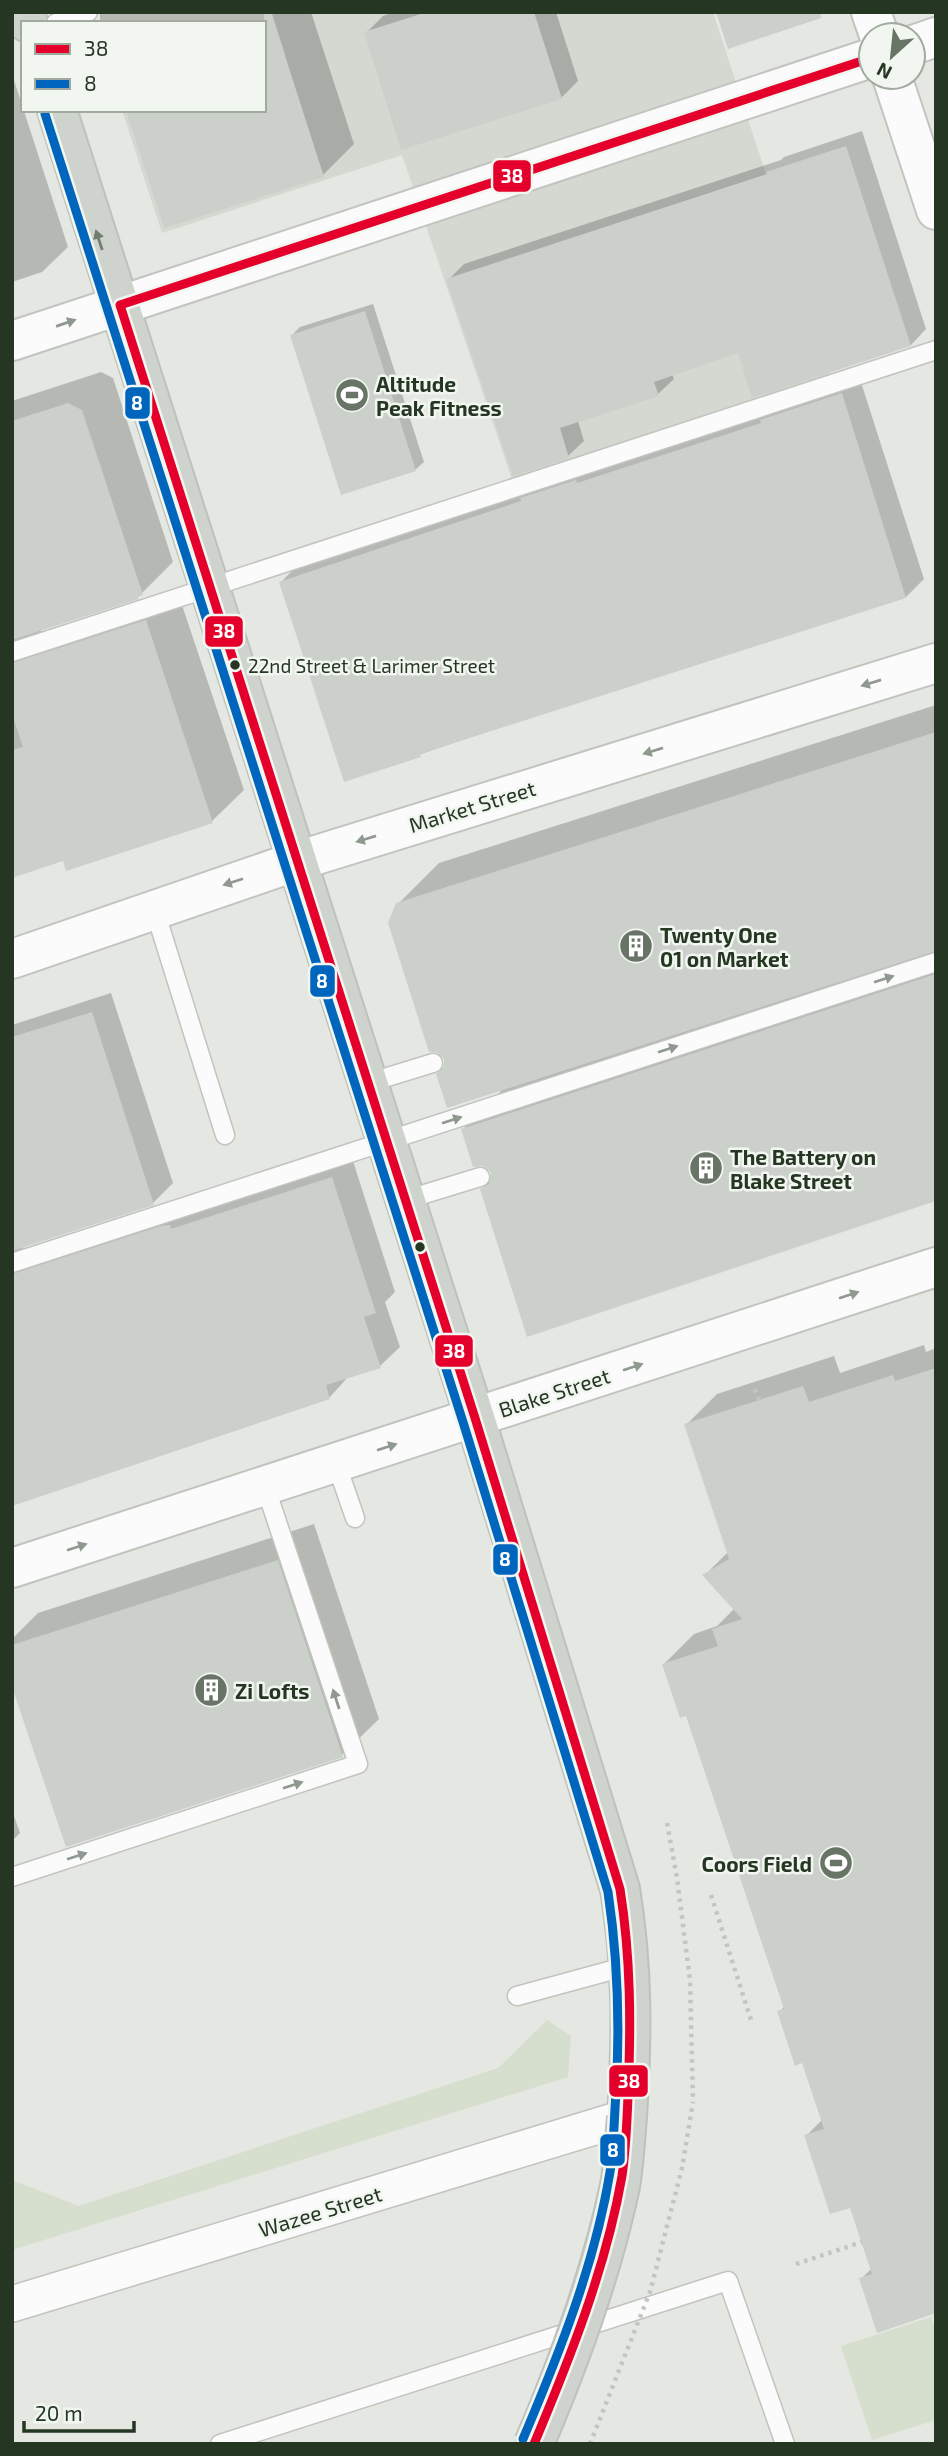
<svg xmlns="http://www.w3.org/2000/svg" width="948" height="2456" font-family="'Exo 2',sans-serif">
  <style>
    .built { fill: #d3d8d1 }
    .green { fill: #d6dfcd }
    .shadow { fill: #0003 }
    .building { fill: #ccd0cb }
    .lines { fill: none; stroke-linecap: round; stroke-linejoin: round }
    .service-casing { stroke: #c1c4bf; stroke-width: 21 }
    .minor-casing { stroke: #c1c4bf; stroke-width: 38 }
    .tertiary-casing { stroke: #c1c4bf; stroke-width: 42 }
    .secondary-casing { stroke: #c0c4bf; stroke-width: 42 }
    .primary-casing { stroke: #bdc3bc; stroke-width: 42 }
    .path { stroke: #c1c7c0; stroke-width: 4.5; stroke-dasharray: 3.5 5; stroke-linecap: butt }
    .service { stroke: #fbfbfb; stroke-width: 18 }
    .minor { stroke: #fbfbfb; stroke-width: 35 }
    .tertiary { stroke: #fbfbfb; stroke-width: 38 }
    .secondary { stroke: #fbfbfb; stroke-width: 38 }
    .primary { stroke: #ced3cd; stroke-width: 38 }
    .primary-bridge-casing { stroke: #bdc3bc; stroke-width: 42; stroke-linecap: butt }
    .path-bridge { stroke: #c1c7c0; stroke-width: 4.5; stroke-dasharray: 3.5 5; stroke-linecap: butt }
    .primary-bridge { stroke: #ced3cd; stroke-width: 38 }
    .bus-1-casing { stroke: #f2f6f0; stroke-width: 14 }
    .bus-2-casing { stroke: #f2f6f0; stroke-width: 14 }
    .bus-1 { stroke: #e4002b; stroke-width: 9 }
    .bus-2 { stroke: #0065bd; stroke-width: 9 }
    .oneway { fill: #717d6f }
    .oneway2 { fill: #90998f }
    .bus-dot { fill: #253723; stroke: #f2f6f0; stroke-width: 2.5 }
    .labels { text-anchor: middle; dominant-baseline: central; stroke-width: 5; stroke-linejoin: round; paint-order: stroke }
    .bus-label { font-size: 19px; fill: #253723; stroke: #f2f6f0; text-anchor: start }
    .poi-label { font-size: 21px; font-weight: bold; fill: #253723; stroke: #f2f6f0; text-anchor: start }
    .street-label { font-size: 21px; fill: #253723; stroke: #f2f6f0 }
    .line-badge { stroke: #f2f6f0; stroke-width: 2.5 }
    .badge-label { font-size: 19px; text-anchor: middle; font-weight: bold; fill: #fff }
  </style>
  <rect width="100%" height="100%" fill="#e4e7e2"/>
  <polygon class="built" points="272,12 713,12 833,379 513,482 402,155 162,233 122,110 264,110 264,63 286,56"/>
  <g class="green">
    <polygon points="547,2020 571,2036 568,2077 12,2250 12,2180 79,2206 498,2068"/>
    <polygon points="931,2317 936,2331 936,2420 872,2440 841,2346"/>
  </g>
  <g class="shadow">
    <polygon points="100,12 311,12 354,144 323,175 264,110 264,23 100,23"/>
    <polygon points="394,12 556,12 578,81 561,98 366,33 383,16"/>
    <polygon points="12,74 68,247 42,272 12,282"/>
    <polygon points="862,131 926,329 911,345 754,396 739,351 672,374 674,379 658,394 578,421 584,441 568,456 448,280 464,264 781,160 784,157"/>
    <polygon points="373,304 424,462 415,470 292,335 300,327"/>
    <polygon points="101,372 113,378 173,562 138,597 37,630 48,632 177,590 244,790 212,821 64,859 12,876 12,401"/>
    <polygon points="859,376 924,579 906,597 503,726 345,780 281,582 299,564"/>
    <polygon points="936,705 936,1199 482,1189 491,1180 492,1172 463,1129 504,1088 446,1067 445,1058 398,904 439,863"/>
    <polygon points="111,993 173,1183 153,1203 22,1246 23,1251 352,1158 395,1292 385,1302 400,1347 380,1366 349,1376 329,1398 12,1503 12,1025"/>
    <polygon points="924,1345 926,1352 936,1348 936,2316 934,2312 861,2279 872,2268 851,2205 806,2136 822,2120 804,2061 779,2012 785,2006 687,1714 664,1664 694,1634 717,1626 735,1608 705,1575 728,1552 686,1425 717,1394 834,1356 840,1373"/>
    <polygon points="314,1524 379,1719 342,1755 12,1682 12,1639 38,1613"/>
    <polygon points="12,1810 20,1833 12,1841"/>
  </g>
  <g class="building">
    <polygon points="264,12 271,12 324,177 164,228 126,110 264,110"/>
    <polygon points="427,12 534,12 562,99 401,150 364,32"/>
    <polygon points="716,12 820,12 821,18 728,49"/>
    <polygon points="846,146 911,346 752,398 738,353 654,382 659,396 560,428 569,458 513,476 446,279 767,174 766,172"/>
    <polygon points="365,311 416,471 341,495 290,335"/>
    <polygon points="842,393 906,598 420,754 421,757 344,782 279,582 521,501 520,498 576,480 577,483 761,423 760,420"/>
    <polygon points="68,403 82,410 143,595 138,597 139,599 12,640 12,421"/>
    <polygon points="146,620 213,823 66,871 63,861 12,878 12,750 23,747 12,714 12,663"/>
    <polygon points="936,732 936,951 447,1108 436,1074 444,1066 444,1059 436,1052 429,1052 388,923 396,903"/>
    <polygon points="936,974 936,1201 527,1337 480,1189 489,1184 491,1173 483,1166 473,1167 461,1129"/>
    <polygon points="92,1012 154,1205 12,1251 12,1037"/>
    <polygon points="332,1177 376,1313 364,1317 381,1368 326,1385 330,1399 12,1506 12,1274 161,1226 170,1225 171,1229"/>
    <polygon points="936,1368 936,2313 877,2333 859,2278 872,2274 850,2208 830,2214 804,2135 824,2129 802,2063 795,2066 777,2011 784,2009 686,1716 680,1718 662,1664 718,1646 712,1629 742,1619 702,1575 729,1559 684,1424 803,1386 809,1402 893,1375 895,1381"/>
    <polygon points="278,1560 343,1757 66,1847 12,1687 12,1645"/>
  </g>
  <g class="lines">
    <g class="service-casing">
      <g id="service">
        <polyline points="56,23 88,12"/>
        <polyline points="12,652 936,350"/>
        <polyline points="154,908 225,1135"/>
        <polyline points="368,1083 433,1063"/>
        <polyline points="405,1200 480,1177"/>
        <polyline points="12,1263 936,962"/>
        <polyline points="336,1463 355,1518"/>
        <polyline points="12,1877 358,1764 265,1486"/>
        <polyline points="517,1996 631,1965"/>
        <polyline points="220,2444 728,2281 785,2444"/>
      </g>
    </g>
    <g class="minor-casing">
      <polyline id="minor" points="12,2304 627,2117"/>
    </g>
    <g class="tertiary-casing">
      <g id="tertiary">
        <polyline points="871,12 879,35"/>
        <polyline points="913,45 936,37"/>
        <polyline points="892,77 936,210"/>
        <polyline points="12,341 871,58"/>
      </g>
    </g>
    <g class="secondary-casing">
      <g id="secondary">
        <polyline points="12,959 297,861 936,663"/>
        <polyline points="12,1568 936,1267"/>
      </g>
    </g>
    <g class="primary-casing">
      <g id="primary">
        <polyline points="25,12 28,23"/>
        <path d="M 57,110 L 475,1418 L 620,1889 C 633,1968 632,2038 627,2117"/>
      </g>
    </g>
    <g class="path">
      <polyline points="755,1389 759,1400"/>
      <polyline points="667,1823 677,1878 690,1980 693,2102"/>
      <polyline points="711,1895 751,2020"/>
      <polyline points="796,2264 862,2242"/>
    </g>
    <use href="#service" class="service"/>
    <use href="#minor" class="minor"/>
    <use href="#tertiary" class="tertiary"/>
    <use href="#secondary" class="secondary"/>
    <use href="#primary" class="primary"/>
    <g class="primary-bridge-casing">
      <path id="primary-bridge" d="M 534,2444 C 570,2360 601,2275 620,2186 C 624,2163 625,2140 627,2117"/>
    </g>
    <polyline class="path-bridge" points="590,2444 650,2292 682,2168 693,2102"/>
    <use href="#primary-bridge" class="primary-bridge"/>
    <g class="bus-1-casing">
      <path id="bus-1" d="M 534,2444 C 570,2358 606,2268 622,2176 C 626,2149 627,2123 628,2096 C 631,2026 631,1958 620,1889 L 475,1418 L 120,305 L 871,58"/>
    </g>
    <g class="bus-2-casing">
      <path id="bus-2" d="M 45,114 L 463,1422 L 608,1892 C 618,1959 620,2025 616,2093 C 614,2119 614,2146 610,2172 C 595,2264 559,2354 523,2439"/>
    </g>
    <use href="#bus-1" class="bus-1"/>
    <use href="#bus-2" class="bus-2"/>
  </g>
  <defs><path id="oneway-solid" d="M-6-.8H1V-3.2L6.5 0L1 3.2V.8H-6Z" transform="scale(1.75)"/></defs>
  <use class="oneway" href="#oneway-solid" transform="translate(99 240) rotate(-108)"/>
  <g class="oneway2">
    <use href="#oneway-solid" transform="translate(66 323) rotate(-19)"/>
    <use href="#oneway-solid" transform="translate(871 683) rotate(163)"/>
    <use href="#oneway-solid" transform="translate(653 751) rotate(163)"/>
    <use href="#oneway-solid" transform="translate(366 839) rotate(163)"/>
    <use href="#oneway-solid" transform="translate(233 882) rotate(162)"/>
    <use href="#oneway-solid" transform="translate(884 979) rotate(-18)"/>
    <use href="#oneway-solid" transform="translate(668 1049) rotate(-18)"/>
    <use href="#oneway-solid" transform="translate(452 1120) rotate(-18)"/>
    <use href="#oneway-solid" transform="translate(849 1295) rotate(-18)"/>
    <use href="#oneway-solid" transform="translate(633 1367) rotate(-18)"/>
    <use href="#oneway-solid" transform="translate(387 1447) rotate(-18)"/>
    <use href="#oneway-solid" transform="translate(77 1547) rotate(-18)"/>
    <use href="#oneway-solid" transform="translate(336 1699) rotate(-108)"/>
    <use href="#oneway-solid" transform="translate(293 1785) rotate(-18)"/>
    <use href="#oneway-solid" transform="translate(77 1856) rotate(-18)"/>
  </g>
  <defs>
    <g id="stadium-disc" transform="scale(1.75)"><circle r="9.5" fill="#687566" stroke="#f2f6f0"/><path d="M0-5a6.5 5 0 1 0 0 10a6.5 5 0 1 0 0-10ZM-3.5-1.8h7v3.6h-7Z" fill="#fff"/></g>
    <g id="building-disc" transform="scale(1.75)"><circle r="9.5" fill="#687566" stroke="#f2f6f0"/><path d="M-4-6H4V6H1V3H-1V6H-4ZM-2.5-4.3h1.7v1.8h-1.7ZM.8-4.3h1.7v1.8H.8ZM-2.5-1h1.7V.8h-1.7ZM.8-1h1.7V.8H.8Z" fill="#fff"/></g>
  </defs>
  <g fill-rule="evenodd">
    <use href="#stadium-disc" x="352" y="395"/>
    <use href="#building-disc" x="636" y="946"/>
    <use href="#building-disc" x="706" y="1168"/>
    <use href="#building-disc" x="211" y="1690"/>
    <use href="#stadium-disc" x="836" y="1863"/>
  </g>
  <g class="bus-dot">
    <circle cx="235" cy="665" r="6"/>
    <circle cx="420" cy="1247" r="6"/>
  </g>
  <g class="labels">
    <g class="bus-label">
      <text x="248" y="665">22nd Street &amp; Larimer Street</text>
    </g>
    <g class="poi-label">
      <text x="376" y="383">Altitude<tspan x="376" dy="24">Peak Fitness</tspan></text>
      <text x="660" y="934">Twenty One<tspan x="660" dy="24">01 on Market</tspan></text>
      <text x="730" y="1156">The Battery on<tspan x="730" dy="24">Blake Street</tspan></text>
      <text x="235" y="1690">Zi Lofts</text>
      <text x="812" y="1863" text-anchor="end">Coors Field</text>
    </g>
    <g class="street-label">
      <text transform="translate(472 806) rotate(-17)">Market Street</text>
      <text transform="translate(554 1392) rotate(-18)">Blake Street</text>
      <text transform="translate(320 2211) rotate(-17)">Wazee Street</text>
    </g>
  </g>
  <g class="line-badge">
    <rect x="492" y="159" width="40" height="34" rx="7" fill="#e4002b"/>
    <rect x="124" y="386" width="27" height="34" rx="7" fill="#0065bd"/>
    <rect x="204" y="615" width="40" height="33" rx="7" fill="#e4002b"/>
    <rect x="309" y="964" width="27" height="34" rx="7" fill="#0065bd"/>
    <rect x="434" y="1334" width="40" height="34" rx="7" fill="#e4002b"/>
    <rect x="492" y="1543" width="27" height="33" rx="7" fill="#0065bd"/>
    <rect x="608" y="2064" width="41" height="34" rx="7" fill="#e4002b"/>
    <rect x="599" y="2133" width="27" height="34" rx="7" fill="#0065bd"/>
  </g>
  <g class="badge-label">
    <text x="512" y="183">38</text>
    <text x="137" y="410">8</text>
    <text x="224" y="638">38</text>
    <text x="322" y="988">8</text>
    <text x="454" y="1358">38</text>
    <text x="505" y="1566">8</text>
    <text x="629" y="2088">38</text>
    <text x="613" y="2157">8</text>
  </g>
  <rect width="948" height="2456" fill="none" stroke="#253723" stroke-width="28"/>
  <rect x="21" y="21" width="245" height="91" fill="#f2f6f0" stroke="#a0aa9e" stroke-width="2"/>
  <rect x="35" y="44" width="35" height="10" fill="#e4002b" stroke="#a0aa9e" stroke-width="2"/>
  <text x="84" y="56" font-size="21" fill="#253723">38</text>
  <rect x="35" y="79" width="35" height="10" fill="#0065bd" stroke="#a0aa9e" stroke-width="2"/>
  <text x="84" y="91" font-size="21" fill="#253723">8</text>
  <g transform="translate(892 56) rotate(207)"><circle r="33" fill="#f2f6f0" stroke="#a0aa9e" stroke-width="2"/>
  <path d="M0-5L12 26L0 18L-12 26Z" fill="#687566"/>
  <text y="-10" font-size="19" font-weight="bold" text-anchor="middle" fill="#253723">N</text>
  </g>
  <path d="M24 2421v10h110v-10" fill="none" stroke="#253723" stroke-width="3.5"/>
  <text x="35" y="2421" font-size="21" fill="#253723" stroke="#f2f6f0" stroke-width="5" paint-order="stroke">20 m</text>
</svg>
